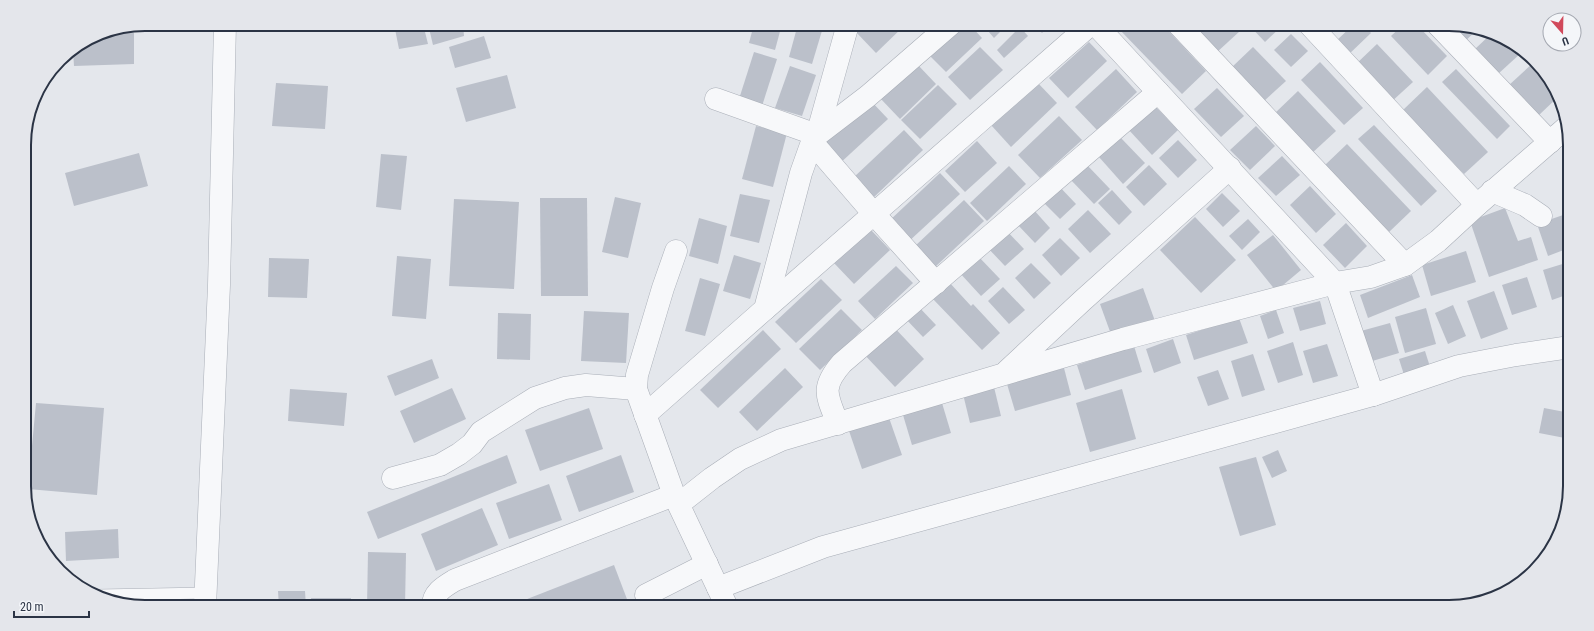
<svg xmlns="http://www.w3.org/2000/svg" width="1594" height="631" font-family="'Roboto Condensed',sans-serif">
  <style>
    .building { fill: #bbc0ca }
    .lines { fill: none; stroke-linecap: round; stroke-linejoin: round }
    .lane-casing { stroke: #a9aeb7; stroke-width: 12 }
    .street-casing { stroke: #a9aeb7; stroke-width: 23 }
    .lane { stroke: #f7f8fa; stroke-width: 11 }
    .street { stroke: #f7f8fa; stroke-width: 22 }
    .rim { fill: none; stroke: #2b3445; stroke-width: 2 }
  </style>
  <rect width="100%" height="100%" fill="#e4e7ec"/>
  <g class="building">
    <polygon points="394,24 423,24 428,44 399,49"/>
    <polygon points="428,24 463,24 464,36 433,45"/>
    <polygon points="754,24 782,24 775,50 749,43"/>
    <polygon points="798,24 824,24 812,64 789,57"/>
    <polygon points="862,24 906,24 876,53 855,31"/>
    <polygon points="958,24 969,24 982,38 946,72 927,53"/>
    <polygon points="982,24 1008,24 994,38"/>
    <polygon points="1033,24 1051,24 1042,33"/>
    <polygon points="1122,24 1162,24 1206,71 1182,94 1118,28"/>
    <polygon points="1188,24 1234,24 1240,31 1216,53"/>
    <polygon points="1248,24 1284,24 1265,42"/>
    <polygon points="1321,24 1336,24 1328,32"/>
    <polygon points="1354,24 1362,24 1371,33 1346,57 1334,43"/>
    <polygon points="1404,24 1416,24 1447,56 1428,75 1391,36"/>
    <polygon points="1449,24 1478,29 1463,43"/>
    <polygon points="1020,27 1028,36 1004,58 997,50"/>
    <polygon points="134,33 134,64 74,66 73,49 97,34"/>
    <polygon points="1492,33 1521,53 1498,74 1474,50"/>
    <polygon points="1291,34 1308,51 1291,67 1274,50"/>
    <polygon points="484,36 491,58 455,68 449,47"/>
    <polygon points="1089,42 1107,61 1068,98 1049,78"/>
    <polygon points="1377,44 1413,82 1390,103 1355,65"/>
    <polygon points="980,47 1003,70 970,100 948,77"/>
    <polygon points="1253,47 1286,81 1263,102 1231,68"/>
    <polygon points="754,52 777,59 762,106 739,99"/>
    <polygon points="1320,62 1363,108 1344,125 1301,80"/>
    <polygon points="1534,62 1546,75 1559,96 1538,116 1508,86"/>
    <polygon points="917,64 936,84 900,119 880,98"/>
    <polygon points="790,66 816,75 802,116 775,108"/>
    <polygon points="1116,69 1137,92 1097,130 1075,107"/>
    <polygon points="1456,69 1510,126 1497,139 1442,82"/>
    <polygon points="507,75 516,108 466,122 456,88"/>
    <polygon points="1037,82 1057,103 1011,147 991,125"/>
    <polygon points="276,83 328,86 325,129 272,126"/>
    <polygon points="938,85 957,104 920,139 901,120"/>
    <polygon points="1427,87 1488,152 1464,174 1403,110"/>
    <polygon points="1217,88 1244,116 1221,137 1194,109"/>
    <polygon points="1298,91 1336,131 1311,154 1273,115"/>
    <polygon points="870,100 888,119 838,165 821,147"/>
    <polygon points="1154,105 1178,130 1152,155 1128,129"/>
    <polygon points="1059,116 1082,140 1040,178 1018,155"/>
    <polygon points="1374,125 1437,191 1421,206 1358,139"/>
    <polygon points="756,126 787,133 773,187 742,179"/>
    <polygon points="1256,126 1275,146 1250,170 1230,150"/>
    <polygon points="904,130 923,150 872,199 853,178"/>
    <polygon points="1120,137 1145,163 1123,184 1099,157"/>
    <polygon points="1178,140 1197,160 1178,178 1159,158"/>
    <polygon points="977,141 997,163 965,192 945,171"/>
    <polygon points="1347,144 1411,211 1388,233 1324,166"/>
    <polygon points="139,153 148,186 74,206 65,173"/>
    <polygon points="381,154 407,156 401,210 376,207"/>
    <polygon points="1282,156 1300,175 1276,196 1258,178"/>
    <polygon points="1086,164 1110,189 1094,204 1070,179"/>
    <polygon points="1149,165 1167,184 1144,206 1126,187"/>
    <polygon points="1009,166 1026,184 987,221 970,203"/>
    <polygon points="940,173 960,194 907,243 888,222"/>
    <polygon points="1056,183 1076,204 1060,219 1040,199"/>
    <polygon points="1310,186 1336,214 1316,233 1290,205"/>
    <polygon points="1112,190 1132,212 1119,225 1098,203"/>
    <polygon points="1222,193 1240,211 1223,227 1206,209"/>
    <polygon points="740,194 770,200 759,243 730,236"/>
    <polygon points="615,197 641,203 628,258 602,252"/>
    <polygon points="540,198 587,198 588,296 541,296"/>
    <polygon points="454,199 519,202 514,289 449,286"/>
    <polygon points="964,200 984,221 934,268 914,247"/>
    <polygon points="1505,208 1518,241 1531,237 1538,260 1489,277 1470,221"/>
    <polygon points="1033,209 1050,228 1035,243 1017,224"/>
    <polygon points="1088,210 1111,234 1090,253 1068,229"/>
    <polygon points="1569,213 1569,248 1548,256 1537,224"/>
    <polygon points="1195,217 1236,260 1201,293 1160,250"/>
    <polygon points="699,218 727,226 718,264 689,256"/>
    <polygon points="1248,219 1260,232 1242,250 1229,236"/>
    <polygon points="1346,223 1367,246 1345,268 1323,245"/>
    <polygon points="1005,229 1024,249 1005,266 986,246"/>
    <polygon points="871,230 890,250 854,284 834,263"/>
    <polygon points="1273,235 1301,270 1276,291 1247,255"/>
    <polygon points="1060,238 1080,258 1061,276 1042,255"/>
    <polygon points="1466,251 1476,282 1431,296 1422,265"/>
    <polygon points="734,255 761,263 750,299 723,291"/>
    <polygon points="977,255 1000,279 981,296 959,272"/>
    <polygon points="397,256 431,259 426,319 392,316"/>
    <polygon points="269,258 309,259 307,298 268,297"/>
    <polygon points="1569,262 1569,294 1552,300 1543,270"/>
    <polygon points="1031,263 1051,283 1034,299 1015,278"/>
    <polygon points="896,266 913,283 875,319 858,301"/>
    <polygon points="1412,275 1420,297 1368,318 1360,295"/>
    <polygon points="1527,277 1537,307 1512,315 1502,285"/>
    <polygon points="700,278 720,284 705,336 685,331"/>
    <polygon points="821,279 842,300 796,343 775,322"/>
    <polygon points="949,282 971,306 973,304 1000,333 982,350 932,298"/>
    <polygon points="1003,287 1025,310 1009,324 988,301"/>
    <polygon points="1143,288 1155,321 1112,337 1100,304"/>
    <polygon points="1494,291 1508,329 1481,339 1467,301"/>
    <polygon points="1320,301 1326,324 1300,331 1293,308"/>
    <polygon points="916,304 936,325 923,337 903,316"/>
    <polygon points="1453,305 1466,336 1448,344 1435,313"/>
    <polygon points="1426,308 1436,344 1405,353 1395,317"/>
    <polygon points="841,309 862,330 820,370 799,349"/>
    <polygon points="1276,310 1284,333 1268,339 1260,316"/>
    <polygon points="584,311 629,313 626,363 581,361"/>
    <polygon points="498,313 531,314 530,360 497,359"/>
    <polygon points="1239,318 1248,343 1194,360 1186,335"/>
    <polygon points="890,323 924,359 895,387 861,351"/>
    <polygon points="1390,323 1399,353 1369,362 1361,331"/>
    <polygon points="763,330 781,349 718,408 700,390"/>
    <polygon points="1173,339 1181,363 1154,373 1146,349"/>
    <polygon points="1293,342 1303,375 1278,383 1267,351"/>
    <polygon points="1327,344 1338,376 1313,383 1303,351"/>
    <polygon points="1134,346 1142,372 1085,390 1077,365"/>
    <polygon points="1425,351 1431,370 1405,378 1399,359"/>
    <polygon points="1253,354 1265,390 1242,397 1231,361"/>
    <polygon points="432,359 439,378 395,396 387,376"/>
    <polygon points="785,368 803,387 757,431 739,412"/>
    <polygon points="1064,368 1071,395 1015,411 1007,384"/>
    <polygon points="1218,370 1229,399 1208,406 1197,377"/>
    <polygon points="994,387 1001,416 970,423 963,394"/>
    <polygon points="452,388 466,419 414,443 400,411"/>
    <polygon points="290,389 347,393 344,426 288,421"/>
    <polygon points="1122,389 1136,439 1090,452 1076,403"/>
    <polygon points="36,403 104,408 97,495 28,489"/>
    <polygon points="942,403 951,433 912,445 903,415"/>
    <polygon points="589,408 603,449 540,471 525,430"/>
    <polygon points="1544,408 1570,413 1570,439 1539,433"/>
    <polygon points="887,412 902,455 862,469 847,425"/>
    <polygon points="1278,450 1287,471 1272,478 1262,457"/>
    <polygon points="507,455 517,483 378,539 367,512"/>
    <polygon points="621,455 634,492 579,512 566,476"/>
    <polygon points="1256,457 1276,525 1240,536 1219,467"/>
    <polygon points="549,484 562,520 509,539 496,503"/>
    <polygon points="482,508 498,545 436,571 421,534"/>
    <polygon points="118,529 119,558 66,561 65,532"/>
    <polygon points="368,552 406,553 405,607 367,607"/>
    <polygon points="614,565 630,607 507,607"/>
    <polygon points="278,591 305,591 306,607 279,607"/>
    <polygon points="311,598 351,598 351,607 312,607"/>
  </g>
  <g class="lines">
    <g class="lane-casing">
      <polyline id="lane" points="98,595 206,593"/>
    </g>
    <g class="street-casing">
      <g id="street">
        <polyline points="1095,24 1335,283 1373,395"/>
        <polyline points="1178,24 1405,265"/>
        <polyline points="1309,24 1477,205"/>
        <polyline points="1437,24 1550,142"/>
        <polyline points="716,99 817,135 868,96 951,24"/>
        <polyline points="812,142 874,214 936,283"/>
        <polyline points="1492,191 1525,205 1541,216"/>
        <polyline points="676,251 663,288 637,375 636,389 674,495 727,607"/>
        <polyline points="765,309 1091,24"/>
        <polyline points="1007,371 1082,301 1230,168"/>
        <polyline points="645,415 765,309 801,173 812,142 817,135 848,24"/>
        <path d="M 838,424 C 827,396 820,388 842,363 L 1158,92"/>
        <polyline points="393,478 440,465 459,454 472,444 481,432 535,398 565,388 586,385 636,389"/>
        <polyline points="679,504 712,478 740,459 781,440 1123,339 1335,283 1371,277 1405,265 1438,241 1477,205 1568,126"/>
        <polyline points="718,588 823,547 1373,395 1459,366 1516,355 1570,347"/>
        <polyline points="646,595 707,564"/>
        <polyline points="205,607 219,285 225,24"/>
        <path d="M 433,607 C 432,593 445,586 455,580 L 674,495"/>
      </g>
    </g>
    <use href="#lane" class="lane"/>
    <use href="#street" class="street"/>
  </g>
  <path d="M0 0H1594V631H0ZM145 31H1449A114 114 0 0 1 1563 145V486A114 114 0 0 1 1449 600H145A114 114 0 0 1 31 486V145A114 114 0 0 1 145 31Z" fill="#e4e6eb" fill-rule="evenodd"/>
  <path class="rim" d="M145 31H1449A114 114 0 0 1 1563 145V486A114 114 0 0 1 1449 600H145A114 114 0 0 1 31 486V145A114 114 0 0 1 145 31Z"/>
  <g transform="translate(1562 32) rotate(160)"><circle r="19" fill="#f4f6f9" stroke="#a4a8b1"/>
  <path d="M0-3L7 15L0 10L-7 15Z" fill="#d1495b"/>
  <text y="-6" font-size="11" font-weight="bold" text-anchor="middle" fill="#2b3445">U</text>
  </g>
  <path d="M14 611v6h75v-6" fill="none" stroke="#2b3445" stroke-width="2"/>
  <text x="20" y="611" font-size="12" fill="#2b3445" stroke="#f4f6f9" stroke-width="3" paint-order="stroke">20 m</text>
</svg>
